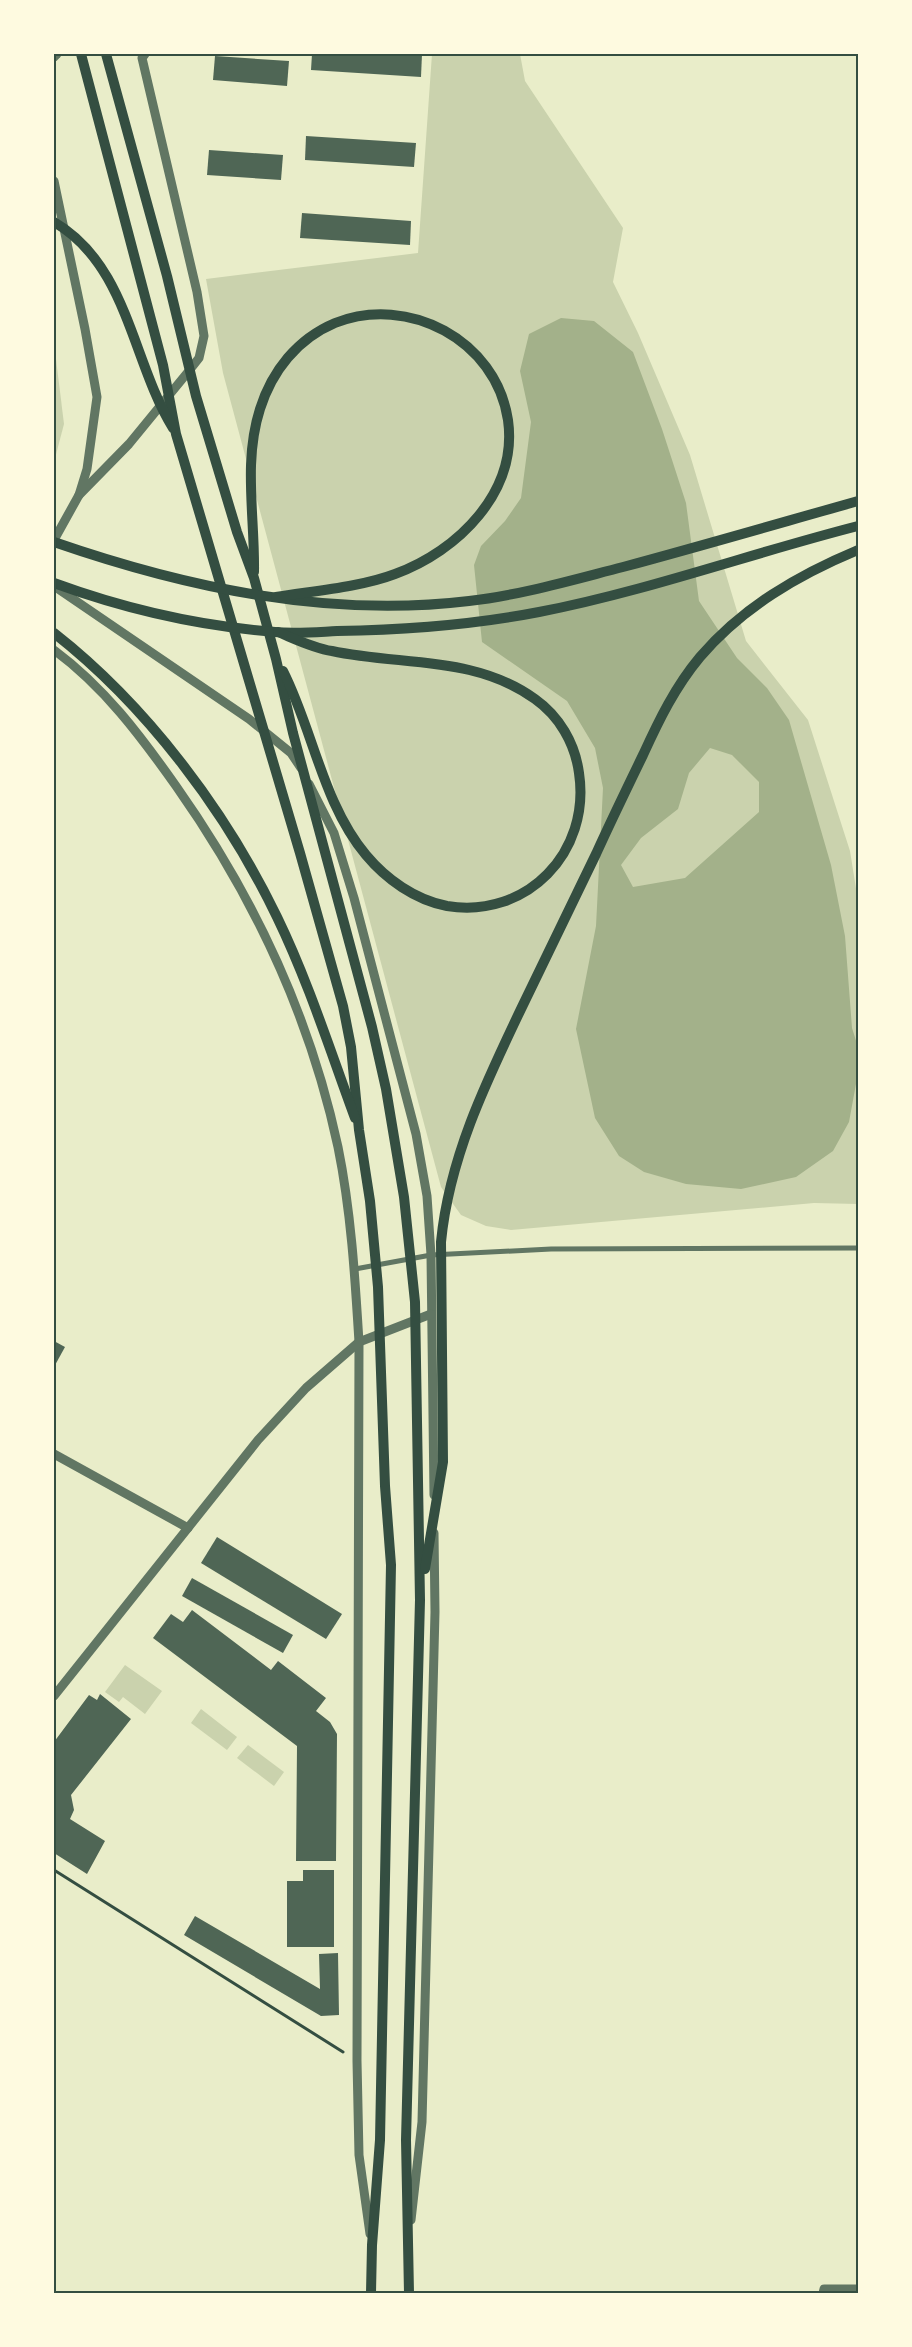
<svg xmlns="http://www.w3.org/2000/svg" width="912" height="2347" font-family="'Libre Baskerville',serif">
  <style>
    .green { fill: #cad2ad }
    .water { fill: #a3b18a; fill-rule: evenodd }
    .building { fill: #4f6655 }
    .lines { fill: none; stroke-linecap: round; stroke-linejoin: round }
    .path { stroke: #344e41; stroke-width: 3 }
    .minor { stroke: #617663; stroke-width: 5 }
    .tertiary { stroke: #617663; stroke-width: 9 }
    .secondary { stroke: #344e41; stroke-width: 10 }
    .neatline { fill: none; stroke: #344e41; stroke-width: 2 }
  </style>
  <rect width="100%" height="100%" fill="#e9edc9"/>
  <g class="green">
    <polygon points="432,54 520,54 525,81 623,228 613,282 638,333 690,455 746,641 808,720 850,851 858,901 858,1204 814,1203 511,1230 486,1226 461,1215 441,1187 223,373 206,279 418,253"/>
    <polygon points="54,343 64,424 54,462"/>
    <polygon points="125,1665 162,1691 145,1714 123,1697 119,1702 105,1692"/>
    <polygon points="201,1709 237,1737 227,1750 191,1723"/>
    <polygon points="248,1745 284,1772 274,1786 237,1758"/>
  </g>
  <path class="water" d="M 561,318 L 594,321 L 633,352 L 662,429 L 686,503 L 699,601 L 737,658 L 767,688 L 789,720 L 831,865 L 845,936 L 852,1028 L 858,1047 L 858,1073 L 849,1122 L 833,1151 L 796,1177 L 741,1189 L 686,1184 L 644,1172 L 619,1156 L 595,1118 L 576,1029 L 596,926 L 603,788 L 595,748 L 567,701 L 482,642 L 474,565 L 481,546 L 505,521 L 521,498 L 531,422 L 520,371 L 529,334 ZM 710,748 L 732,755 L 759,782 L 759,812 L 685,878 L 633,887 L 621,865 L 641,838 L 678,809 L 689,773 Z"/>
  <g class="building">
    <polygon points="312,54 422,54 421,77 311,70"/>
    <polygon points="215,56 289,61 287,86 213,80"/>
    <polygon points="306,136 416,143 414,167 305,160"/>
    <polygon points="209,150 283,155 281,180 207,175"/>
    <polygon points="302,213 411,221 410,245 300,238"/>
    <polygon points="54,1341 65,1347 54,1367"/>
    <polygon points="217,1537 342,1614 326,1639 201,1563"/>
    <polygon points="192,1578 293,1635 283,1653 182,1596"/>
    <polygon points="192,1610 271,1670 278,1661 326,1698 316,1711 330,1722 337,1734 336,1861 296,1861 297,1746 153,1638 171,1614 183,1622"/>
    <polygon points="100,1694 131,1719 71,1795 74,1810 70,1819 105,1841 87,1874 54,1853 54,1742 89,1695 97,1700"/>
    <polygon points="303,1870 334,1870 334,1947 287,1947 287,1881 303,1881"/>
    <polygon points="195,1916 320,1989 319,1954 338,1953 339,2015 321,2016 184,1935"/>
  </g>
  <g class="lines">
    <polyline class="path" points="54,1870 343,2052"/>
    <polyline class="minor" points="355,1269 431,1255 551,1249 858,1248"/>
    <g class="tertiary">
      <polyline points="54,57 57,54"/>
      <polyline points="54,181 85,329 97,397 87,469 79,495 54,540"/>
      <polyline points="79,495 129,444 188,372 199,358 204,336 197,292 142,58 145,54"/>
      <polyline points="54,586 249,719 291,753 301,768"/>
      <path d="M 54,650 C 104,687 140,735 176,786 C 253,895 310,1016 338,1147 C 351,1211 355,1277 359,1342 L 357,2061 L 359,2155 L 370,2234"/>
      <polyline points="309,784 334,833 354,898 416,1134 427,1196 431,1255 434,1495"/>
      <polyline points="54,1454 188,1528"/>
      <polyline points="54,1696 258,1440 306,1388 359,1342 431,1314"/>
      <polyline points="411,2220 422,2122 435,1612 434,1533"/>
      <polyline points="823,2293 824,2289 858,2289"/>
    </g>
    <g class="secondary">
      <polyline points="81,54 163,365 176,434 300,853 343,1006 351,1047 359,1130 370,1201 378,1287 385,1486 391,1565 380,2140 372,2245 371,2293"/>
      <polyline points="106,54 167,276 196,396 237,532 254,578 276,659 293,733 372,1027 386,1089 404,1197 415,1302 420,1600 406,2140 409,2293"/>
      <path d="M 54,222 C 128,265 132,362 173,428"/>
      <path d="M 54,542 C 187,588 328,618 469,601 C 521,595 572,580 623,567 C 701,546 780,523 858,501"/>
      <path d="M 254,572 C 255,517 243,462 260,409 C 272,371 297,339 335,323 C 408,294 496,340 508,420 C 518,492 458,551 395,574 C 361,587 313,591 276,597"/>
      <path d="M 54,583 C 125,609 199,626 275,632 C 296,634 317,632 337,631 C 405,630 472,625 539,612 C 647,591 752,553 858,526"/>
      <path d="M 278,632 C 295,639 313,648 332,651 C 401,666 474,655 535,699 C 559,716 575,743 579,773 C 591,852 527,919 447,906 C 415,900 386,879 366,855 C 323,804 313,730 283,671"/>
      <path d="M 54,633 C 146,705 226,811 277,917 C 308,981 330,1050 355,1118"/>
      <path d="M 425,1569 L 443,1462 L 441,1242 C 449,1159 485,1084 521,1009 C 546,957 571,905 596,854 C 611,821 627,788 643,755 C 659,720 675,687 700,657 C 743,607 798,575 858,550"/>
    </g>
  </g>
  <rect width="912" height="2347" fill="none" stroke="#fefae0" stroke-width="110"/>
  <rect x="55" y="55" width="802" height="2237" class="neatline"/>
</svg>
